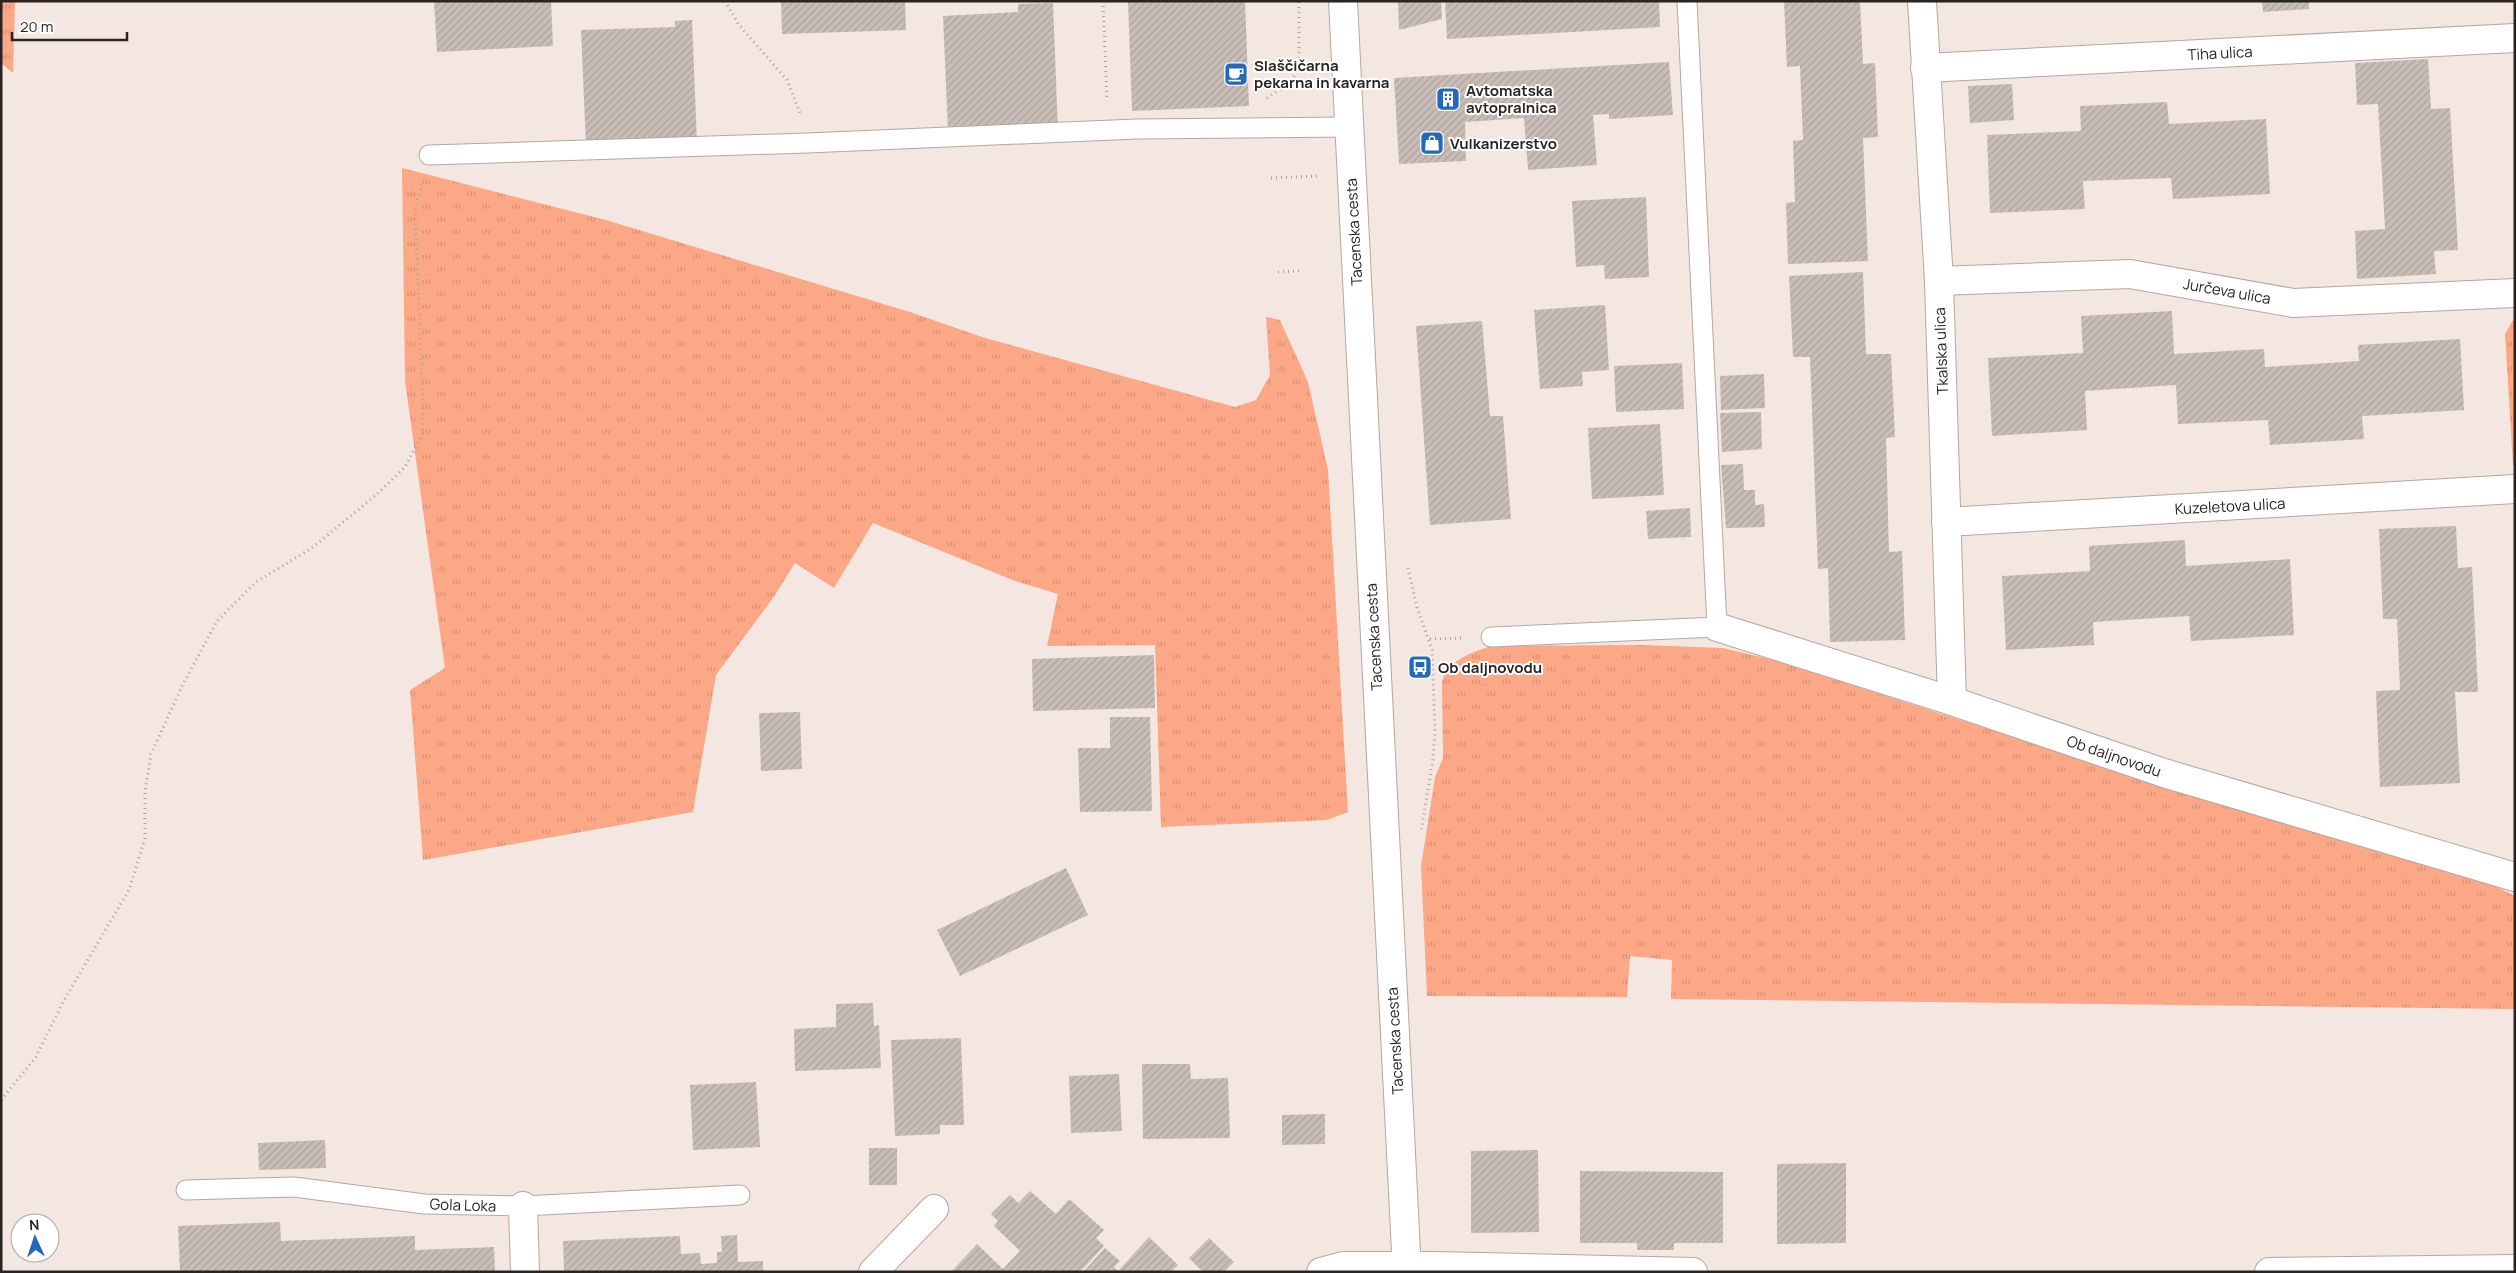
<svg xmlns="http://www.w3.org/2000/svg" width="2516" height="1273" font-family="Manrope,sans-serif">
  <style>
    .grass { fill: url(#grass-tufts) }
    .building { fill: url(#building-hatch) }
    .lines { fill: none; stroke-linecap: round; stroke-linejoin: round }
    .service-casing { stroke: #b4a7a3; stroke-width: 21 }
    .minor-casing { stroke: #b4a7a3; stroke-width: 30 }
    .secondary-casing { stroke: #b4a7a3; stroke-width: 30 }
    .path { stroke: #aba19d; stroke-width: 3; stroke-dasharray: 1 4; stroke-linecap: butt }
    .service { stroke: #fff; stroke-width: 19 }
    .minor { stroke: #fff; stroke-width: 28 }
    .secondary { stroke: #fff; stroke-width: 28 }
    .labels { text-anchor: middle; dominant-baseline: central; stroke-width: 4; stroke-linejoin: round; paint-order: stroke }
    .street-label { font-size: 15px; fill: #282422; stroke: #fff }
    .poi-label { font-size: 15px; font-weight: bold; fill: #282422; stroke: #fff; text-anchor: start }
  </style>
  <defs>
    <pattern id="grass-tufts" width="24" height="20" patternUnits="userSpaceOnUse" patternTransform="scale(1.25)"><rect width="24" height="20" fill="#fca886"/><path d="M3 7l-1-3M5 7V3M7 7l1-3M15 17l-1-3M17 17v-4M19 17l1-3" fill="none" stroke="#d89073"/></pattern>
    <pattern id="building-hatch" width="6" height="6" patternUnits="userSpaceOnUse" patternTransform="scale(1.25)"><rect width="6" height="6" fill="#c9bdb8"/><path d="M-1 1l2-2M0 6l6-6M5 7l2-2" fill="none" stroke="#ada29e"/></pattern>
  </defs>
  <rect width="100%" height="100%" fill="#f4e7e1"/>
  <g class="grass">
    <polygon points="1,1 15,1 13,73 1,63"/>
    <polygon points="402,168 606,220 910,312 982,337 1235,407 1256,400 1270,375 1266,317 1280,320 1308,382 1328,470 1348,812 1327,820 1161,827 1155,645 1047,646 1058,594 1015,581 873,523 834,588 795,563 773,598 716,675 693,812 423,860 410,690 445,668 405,381"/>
    <polygon points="2513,320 2515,322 2515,465 2513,465 2505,334"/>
    <path d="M 1644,645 L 1723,648 L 1803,667 L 1861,688 L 2144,779 L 2489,883 L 2515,896 L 2515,1009 L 1671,999 L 1672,960 L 1630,956 L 1627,997 L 1427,996 L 1421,866 L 1435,777 L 1443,758 L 1442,681 C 1450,659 1471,653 1491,646 Z"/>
  </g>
  <g class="building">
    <polygon points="434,1 551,1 553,46 437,52"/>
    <polygon points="781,1 905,1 906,30 782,34"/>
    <polygon points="1128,1 1245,1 1249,106 1132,111"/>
    <polygon points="1398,1 1441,1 1442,19 1399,30"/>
    <polygon points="1445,1 1659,1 1660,27 1447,39"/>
    <polygon points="1784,1 1860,1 1863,64 1875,63 1878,137 1863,138 1868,261 1788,264 1786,203 1795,202 1793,141 1803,140 1800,66 1787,67"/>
    <polygon points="2262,1 2309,1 2309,9 2263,12"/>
    <polygon points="1053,3 1058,131 948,131 943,16 1018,12 1018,4"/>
    <polygon points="692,20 697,144 586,146 581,30 675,27 675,21"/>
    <polygon points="2428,59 2431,109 2450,108 2458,250 2434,251 2436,274 2357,279 2355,231 2385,229 2378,104 2357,105 2355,63"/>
    <polygon points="1669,62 1673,115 1609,119 1609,114 1593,115 1597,165 1528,170 1524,118 1465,122 1466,161 1399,164 1394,78"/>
    <polygon points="2012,84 2014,120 1970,123 1968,86"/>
    <polygon points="2167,102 2169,124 2266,119 2270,194 2173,199 2171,178 2083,181 2085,209 1990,213 1987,135 2081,131 2080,106"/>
    <polygon points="1646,197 1649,277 1605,279 1604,265 1576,267 1572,201"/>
    <polygon points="1863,272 1866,354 1891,354 1895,437 1886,438 1889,552 1902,551 1905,640 1830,642 1828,568 1818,569 1810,357 1793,357 1789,276"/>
    <polygon points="1605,305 1609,370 1582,372 1583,386 1540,389 1534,310"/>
    <polygon points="2172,311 2174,354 2264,349 2265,367 2359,361 2358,345 2460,339 2464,410 2362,416 2364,439 2270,445 2268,420 2178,424 2176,385 2085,391 2087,430 1992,436 1988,358 2083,353 2081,316"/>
    <polygon points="1482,321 1490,416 1503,416 1511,519 1430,525 1416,326"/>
    <polygon points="1682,363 1684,409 1616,412 1614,366"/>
    <polygon points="1764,374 1765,408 1721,410 1720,376"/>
    <polygon points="1761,412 1762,449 1722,452 1720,413"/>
    <polygon points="1660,424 1664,495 1592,499 1588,428"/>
    <polygon points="1743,464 1744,490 1755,490 1755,505 1764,504 1765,527 1726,528 1721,465"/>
    <polygon points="1690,508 1691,537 1648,539 1646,511"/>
    <polygon points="2456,526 2458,568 2472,567 2478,692 2455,692 2460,783 2380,787 2376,691 2400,690 2397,619 2383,619 2379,529"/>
    <polygon points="2185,540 2186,566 2290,559 2294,635 2191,641 2189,616 2093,622 2094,645 2006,650 2002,576 2090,571 2089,546"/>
    <polygon points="1154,655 1155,708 1033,711 1032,659"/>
    <polygon points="800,712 802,769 761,771 759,713"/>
    <polygon points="1110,717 1150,717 1152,811 1080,812 1078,748 1110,748"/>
    <polygon points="1066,868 1088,915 960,976 937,930"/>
    <polygon points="873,1003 874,1026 879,1025 881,1068 795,1071 794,1029 836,1027 836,1004"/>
    <polygon points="961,1038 964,1125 940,1125 940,1134 895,1136 891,1040"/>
    <polygon points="1142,1064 1190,1064 1191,1079 1228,1078 1230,1138 1143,1139"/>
    <polygon points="1119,1074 1122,1131 1071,1133 1069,1076"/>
    <polygon points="756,1082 760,1147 693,1150 690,1085"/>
    <polygon points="1325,1114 1325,1144 1282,1145 1282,1115"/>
    <polygon points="325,1140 326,1168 259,1170 258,1143"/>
    <rect x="869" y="1148" width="28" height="37"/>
    <polygon points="1538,1150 1539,1232 1471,1233 1471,1151"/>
    <polygon points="1846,1163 1846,1243 1777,1244 1777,1164"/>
    <polygon points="1580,1171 1723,1172 1723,1243 1674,1243 1674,1250 1637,1250 1637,1243 1580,1243"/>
    <polygon points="1030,1191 1056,1214 1069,1199 1104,1230 1096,1238 1104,1246 1080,1272 951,1272 977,1244 1003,1269 1020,1251 994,1226 998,1221 991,1214 1010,1195 1018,1203"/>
    <polygon points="280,1222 281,1241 415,1236 415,1250 494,1247 495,1272 180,1272 178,1226"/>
    <polygon points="737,1235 738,1262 763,1261 763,1272 564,1272 563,1241 680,1236 681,1254 700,1253 701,1264 717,1263 717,1252 722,1252 721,1236"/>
    <polygon points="1149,1237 1178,1265 1171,1272 1083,1272 1105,1248 1120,1261 1114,1267 1118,1271"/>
    <polygon points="1209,1238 1234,1262 1224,1272 1203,1272 1189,1258"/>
  </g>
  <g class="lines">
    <g class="service-casing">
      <g id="service">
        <polyline points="429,155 807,143 1137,129 1349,127"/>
        <polyline points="1491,637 1717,627 1687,1"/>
        <polyline points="186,1190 294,1187 424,1204 523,1206 740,1195"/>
      </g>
    </g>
    <g class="minor-casing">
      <g id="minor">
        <polyline points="1922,1 1939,281 1952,701"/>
        <polyline points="1925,68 2515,38"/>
        <polyline points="1939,281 2130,274 2293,303 2515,293"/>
        <polyline points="1946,522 2515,489"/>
        <polyline points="1717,627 1952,701 2164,773 2515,877"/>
        <polyline points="523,1206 525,1272"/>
        <polyline points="873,1272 934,1209"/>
        <polyline points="1321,1272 1343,1266 1435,1266 1693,1272"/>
        <polyline points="2269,1272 2515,1269"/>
      </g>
    </g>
    <g class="secondary-casing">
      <polyline id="secondary" points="1343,1 1407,1272"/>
    </g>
    <g class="path">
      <polyline points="725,1 739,25 787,80 800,113"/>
      <polyline points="1103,1 1107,101"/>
      <polyline points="1267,98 1290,83 1299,68 1299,1"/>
      <polyline points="1271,178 1318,176"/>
      <polyline points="1278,272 1299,271"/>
      <polyline points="1408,568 1417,607 1432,650 1435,732 1433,759 1421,832"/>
      <polyline points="1430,639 1463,638"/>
      <polyline points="1414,667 1433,666"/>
      <polyline points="1,1100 36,1057 63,1002 129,890 145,838 145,792 151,754 183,684 217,621 256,582 312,548 377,494 405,467 422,435 423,407 415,209 422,183"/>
    </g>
    <use href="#service" class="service"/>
    <use href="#minor" class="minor"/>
    <use href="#secondary" class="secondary"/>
  </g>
  <defs>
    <g id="cafe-square" transform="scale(1.25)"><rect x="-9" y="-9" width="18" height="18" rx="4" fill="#2269b9" stroke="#fff"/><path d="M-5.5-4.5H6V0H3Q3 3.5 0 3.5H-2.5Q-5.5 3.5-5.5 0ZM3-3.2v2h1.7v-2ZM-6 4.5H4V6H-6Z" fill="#fff"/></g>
    <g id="building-square" transform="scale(1.25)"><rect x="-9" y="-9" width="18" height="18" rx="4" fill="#2269b9" stroke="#fff"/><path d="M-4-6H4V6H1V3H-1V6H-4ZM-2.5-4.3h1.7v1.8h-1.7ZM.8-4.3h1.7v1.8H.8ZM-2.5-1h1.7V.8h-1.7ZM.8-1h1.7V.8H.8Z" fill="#fff"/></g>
    <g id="shop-square" transform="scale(1.25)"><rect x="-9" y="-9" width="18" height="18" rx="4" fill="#2269b9" stroke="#fff"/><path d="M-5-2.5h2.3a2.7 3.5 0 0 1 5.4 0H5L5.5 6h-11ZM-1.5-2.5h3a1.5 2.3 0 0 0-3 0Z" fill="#fff"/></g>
    <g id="bus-square" transform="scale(1.25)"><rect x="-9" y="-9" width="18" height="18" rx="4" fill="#2269b9" stroke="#fff"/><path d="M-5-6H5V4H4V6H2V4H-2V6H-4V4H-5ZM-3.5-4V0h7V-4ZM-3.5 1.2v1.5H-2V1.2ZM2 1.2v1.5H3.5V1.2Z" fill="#fff"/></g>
  </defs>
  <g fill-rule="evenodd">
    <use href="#cafe-square" x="1236" y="74"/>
    <use href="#building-square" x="1448" y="99"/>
    <use href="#shop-square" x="1432" y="143"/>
    <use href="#bus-square" x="1420" y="667"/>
  </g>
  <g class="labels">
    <g class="street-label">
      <text transform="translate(2220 53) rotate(-3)">Tiha ulica</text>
      <text transform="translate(1354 232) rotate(-93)">Tacenska cesta</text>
      <text transform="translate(2227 291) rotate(10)">Jurčeva ulica</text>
      <text transform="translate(1941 351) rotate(-92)">Tkalska ulica</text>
      <text transform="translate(2230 506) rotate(-3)">Kuzeletova ulica</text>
      <text transform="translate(1374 637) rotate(-93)">Tacenska cesta</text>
      <text transform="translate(2114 756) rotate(19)">Ob daljnovodu</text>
      <text transform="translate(1395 1041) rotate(-93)">Tacenska cesta</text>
      <text transform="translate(463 1205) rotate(2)">Gola Loka</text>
    </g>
    <g class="poi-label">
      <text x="1254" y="65">Slaščičarna<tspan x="1254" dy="17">pekarna in kavarna</tspan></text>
      <text x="1466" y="90">Avtomatska<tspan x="1466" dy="17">avtopralnica</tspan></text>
      <text x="1450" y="143">Vulkanizerstvo</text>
      <text x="1438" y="667">Ob daljnovodu</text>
    </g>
  </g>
  <rect width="2516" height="1273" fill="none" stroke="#282422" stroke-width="5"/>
  <g transform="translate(35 1238) rotate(357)"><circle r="24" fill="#ffffff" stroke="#a9a7a7"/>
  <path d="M0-4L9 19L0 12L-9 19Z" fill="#2269b9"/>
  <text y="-8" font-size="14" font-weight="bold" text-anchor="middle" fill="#282422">N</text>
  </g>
  <path d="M12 32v8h115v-8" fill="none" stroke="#282422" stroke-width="2.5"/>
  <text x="20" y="32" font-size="15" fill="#282422" stroke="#ffffff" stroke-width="4" paint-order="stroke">20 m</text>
</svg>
